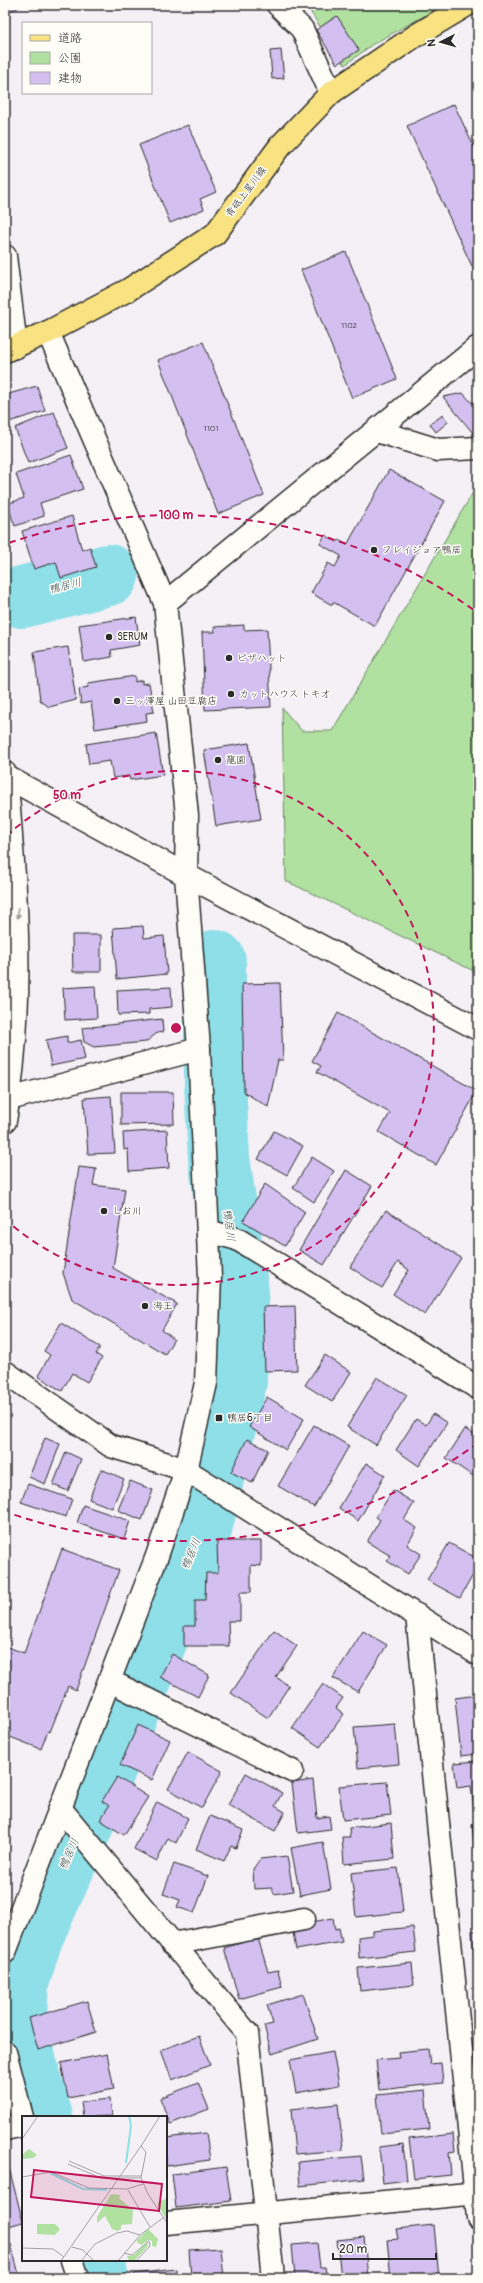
<svg xmlns="http://www.w3.org/2000/svg" width="483" height="2283" font-family="Pangolin,'Klee One',sans-serif">
  <style>
    .green { fill: #b0e1a0; stroke: #6e8666 }
    .lines { fill: none; stroke-linecap: round; stroke-linejoin: round }
    .river { stroke: #8fdfe9; stroke-width: 62 }
    .building { fill: #d3c0f1; stroke: #2b2b2b }
    .minor-casing { stroke: #2b2b2b; stroke-width: 25 }
    .major-casing { stroke: #2b2b2b; stroke-width: 25 }
    .minor { stroke: #fdfcf7; stroke-width: 22 }
    .major { stroke: #f8e281; stroke-width: 22 }
    .oneway { fill: #9e9e9b }
    .ring { fill: none; stroke: #c2185b; stroke-width: 2; stroke-dasharray: 7 5 }
    .poi-dot { fill: #2b2b2b; stroke: #fdfcf7; stroke-width: 1.5 }
    .labels { text-anchor: middle; dominant-baseline: central; stroke-width: 3; stroke-linejoin: round; paint-order: stroke }
    .number-label { font-size: 8px; fill: #55505c }
    .street-label { font-size: 10px; fill: #2b2b2b; stroke: #fdfcf7 }
    .poi-label { font-size: 10px; fill: #2b2b2b; stroke: #fdfcf7; text-anchor: start }
    .water-label { font-size: 11px; font-style: italic; fill: #44585a; stroke: #fdfcf7 }
    .inset-river { fill: none; stroke: #8fdfe9; stroke-width: 2 }
    .inset-road { fill: none; stroke: #a4a1a5; stroke-width: 1 }
    .view { fill: #c2185b; fill-opacity: 0.15; stroke: #c2185b; stroke-width: 2 }
    .inset-edge { fill: none; stroke: #2b2b2b; stroke-width: 2 }
    .centre { fill: #c2185b; stroke: #fdfcf7; stroke-width: 2 }
    .ring-label { font-size: 12px; text-anchor: middle; font-weight: bold; fill: #c2185b; stroke: #fdfcf7; stroke-width: 3; stroke-linejoin: round; paint-order: stroke }
  </style>
  <rect width="100%" height="100%" fill="#f5f0f6"/>
  <filter id="ink" filterUnits="userSpaceOnUse"><feTurbulence type="fractalNoise" baseFrequency=".025" numOctaves="2"/><feDisplacementMap in="SourceGraphic" scale="8" xChannelSelector="R" yChannelSelector="G"/><feConvolveMatrix kernelMatrix="1 2 1 2 8 2 1 2 1" color-interpolation-filters="sRGB"/></filter>
  <g filter="url(#ink)">
    <g class="green">
      <polygon points="306,5 444,5 373,44 345,65"/>
      <polygon points="478,484 478,973 286,881 282,708 302,731 332,731"/>
    </g>
    <g class="lines">
      <g class="river">
        <polyline points="22,597 108,575"/>
        <polyline points="42,2117 27,2067 16,2015 18,1983 32,1937 80,1831 201,1529 236,1381 238,1292 219,1158 215,1083 215,961"/>
        <polyline points="92,2260 98,2278"/>
      </g>
    </g>
    <g class="building">
      <polygon points="5,5 17,5 18,8 5,12"/>
      <polygon points="337,16 359,50 337,64 316,30"/>
      <polygon points="281,50 284,78 272,79 270,51"/>
      <polygon points="454,104 478,156 477,277 407,126"/>
      <polygon points="188,125 216,192 200,199 204,209 170,223 139,145"/>
      <polygon points="346,252 397,379 352,398 301,270"/>
      <polygon points="203,342 264,495 218,514 158,360"/>
      <polygon points="37,386 45,411 5,423 5,395"/>
      <polygon points="463,393 472,403 478,400 478,439 443,397"/>
      <polygon points="54,412 68,448 28,463 15,428"/>
      <polygon points="443,415 448,422 436,432 430,424"/>
      <polygon points="71,455 83,489 40,503 44,516 15,526 7,504 24,498 16,474"/>
      <polygon points="389,470 445,501 375,626 333,602 332,605 311,593 328,563 335,567 341,556 320,544 325,535 337,542 339,540 347,545"/>
      <polygon points="72,516 82,550 90,547 96,567 61,578 56,562 34,569 22,531"/>
      <polygon points="136,617 140,645 111,650 112,657 84,662 79,625"/>
      <polygon points="244,625 244,630 267,629 271,707 205,710 202,632 215,632 214,627"/>
      <polygon points="68,647 76,700 49,707 40,700 34,652"/>
      <polygon points="135,676 135,682 142,680 142,684 149,683 154,712 146,713 147,721 95,729 91,702 81,704 79,689 88,687 88,683"/>
      <polygon points="156,733 163,775 130,780 129,776 113,778 110,761 89,764 86,744"/>
      <polygon points="249,743 261,819 216,826 204,750"/>
      <polygon points="143,926 144,938 164,936 167,974 117,979 113,928"/>
      <polygon points="72,935 101,935 101,972 73,972"/>
      <polygon points="280,983 283,1060 278,1060 268,1107 244,1092 242,984"/>
      <polygon points="95,986 97,1018 65,1020 63,988"/>
      <polygon points="171,987 172,1007 149,1009 149,1014 118,1015 117,990"/>
      <polygon points="338,1013 477,1091 436,1165 379,1132 390,1113 317,1072 321,1066 312,1061"/>
      <polygon points="162,1019 163,1032 157,1033 146,1042 94,1047 84,1042 82,1028"/>
      <polygon points="67,1036 67,1043 81,1040 85,1059 51,1066 46,1040"/>
      <polygon points="121,1092 173,1092 174,1124 121,1125"/>
      <polygon points="111,1096 115,1153 88,1154 84,1098"/>
      <polygon points="167,1130 169,1168 129,1171 128,1149 124,1150 123,1133"/>
      <polygon points="274,1131 303,1146 287,1175 258,1159"/>
      <polygon points="312,1157 334,1171 314,1202 293,1188"/>
      <polygon points="79,1167 96,1169 93,1185 125,1189 113,1268 177,1304 162,1330 174,1339 165,1354 72,1299 63,1273"/>
      <polygon points="346,1170 372,1186 324,1265 299,1250"/>
      <polygon points="265,1184 305,1212 285,1246 243,1221"/>
      <polygon points="386,1210 461,1258 425,1315 393,1294 409,1270 398,1262 382,1288 350,1267"/>
      <polygon points="295,1306 297,1370 265,1371 263,1307"/>
      <polygon points="61,1323 100,1347 96,1354 102,1358 87,1382 72,1373 62,1391 38,1376 50,1355 44,1351"/>
      <polygon points="325,1355 351,1372 332,1402 305,1385"/>
      <polygon points="377,1377 407,1395 376,1445 347,1427"/>
      <polygon points="267,1397 304,1419 286,1450 249,1427"/>
      <polygon points="433,1414 447,1423 419,1466 396,1450 416,1419 426,1425"/>
      <polygon points="314,1425 349,1446 314,1507 278,1486"/>
      <polygon points="465,1429 478,1437 478,1467 473,1476 446,1458"/>
      <polygon points="45,1438 60,1444 45,1484 29,1477"/>
      <polygon points="247,1439 268,1450 252,1483 231,1472"/>
      <polygon points="66,1452 81,1459 68,1491 53,1485"/>
      <polygon points="366,1463 385,1475 358,1521 339,1508"/>
      <polygon points="101,1469 124,1479 112,1508 89,1499"/>
      <polygon points="130,1481 153,1490 142,1520 118,1510"/>
      <polygon points="28,1484 72,1499 66,1517 21,1502"/>
      <polygon points="393,1490 414,1503 404,1520 417,1528 407,1545 421,1554 408,1574 387,1561 391,1556 367,1542 380,1520 376,1517"/>
      <polygon points="83,1505 130,1521 124,1539 77,1523"/>
      <polygon points="217,1541 261,1541 261,1566 251,1565 251,1592 240,1592 240,1621 228,1621 229,1646 184,1646 184,1626 195,1626 195,1600 205,1600 206,1573 218,1573"/>
      <polygon points="449,1543 478,1559 478,1566 460,1598 427,1580"/>
      <polygon points="62,1549 119,1570 76,1690 68,1686 50,1732 48,1731 41,1749 5,1735 5,1646 24,1653"/>
      <polygon points="478,1607 478,1621 472,1617"/>
      <polygon points="274,1630 297,1646 276,1677 289,1686 268,1718 231,1693"/>
      <polygon points="363,1631 387,1645 358,1692 333,1678"/>
      <polygon points="172,1654 209,1675 198,1697 160,1677"/>
      <polygon points="323,1684 343,1698 336,1708 344,1714 320,1747 292,1728"/>
      <polygon points="478,1695 478,1754 461,1756 455,1698"/>
      <polygon points="395,1724 399,1764 358,1768 354,1727"/>
      <polygon points="138,1725 170,1740 152,1780 120,1765"/>
      <polygon points="188,1752 222,1771 202,1808 168,1789"/>
      <polygon points="478,1761 478,1812 474,1812 471,1786 457,1788 454,1763"/>
      <polygon points="246,1773 282,1793 275,1806 285,1812 275,1831 228,1805"/>
      <polygon points="117,1777 148,1797 124,1835 100,1820 109,1806 102,1801"/>
      <polygon points="313,1780 317,1818 329,1816 331,1829 298,1833 292,1783"/>
      <polygon points="387,1782 391,1815 343,1820 339,1786"/>
      <polygon points="157,1802 188,1818 176,1843 168,1838 157,1861 134,1849"/>
      <polygon points="210,1816 243,1830 236,1848 231,1846 224,1861 196,1849"/>
      <polygon points="391,1823 394,1859 344,1864 342,1837 350,1837 349,1828"/>
      <polygon points="472,1824 478,1824 478,1847 474,1848"/>
      <polygon points="323,1842 331,1889 300,1895 291,1848"/>
      <polygon points="287,1856 293,1891 274,1894 272,1888 254,1889 253,1869 260,1859"/>
      <polygon points="174,1864 208,1876 194,1913 177,1907 180,1900 163,1894"/>
      <polygon points="398,1868 403,1912 356,1917 351,1873"/>
      <polygon points="333,1918 335,1929 339,1928 342,1942 296,1950 292,1926"/>
      <polygon points="413,1927 416,1952 359,1958 358,1937 373,1935 373,1931"/>
      <polygon points="478,1930 478,1968 475,1968 472,1931"/>
      <polygon points="258,1938 268,1972 278,1970 282,1987 239,1999 224,1948"/>
      <polygon points="412,1963 414,1985 360,1991 358,1968"/>
      <polygon points="303,1994 318,2039 272,2054 264,2026 273,2024 267,2005"/>
      <polygon points="87,2001 96,2032 38,2050 29,2018"/>
      <polygon points="199,2036 210,2065 172,2080 161,2050"/>
      <polygon points="428,2049 430,2064 441,2063 443,2083 379,2090 376,2060 399,2058 398,2052"/>
      <polygon points="333,2052 339,2085 296,2093 290,2060"/>
      <polygon points="107,2054 114,2089 68,2098 61,2063"/>
      <polygon points="198,2083 209,2109 170,2124 160,2098"/>
      <polygon points="425,2090 429,2129 381,2134 377,2095"/>
      <polygon points="110,2099 112,2116 83,2117 81,2102"/>
      <polygon points="338,2104 343,2150 295,2154 291,2109"/>
      <polygon points="206,2133 210,2160 166,2166 166,2138"/>
      <polygon points="453,2134 455,2151 449,2152 451,2175 414,2179 409,2139"/>
      <polygon points="403,2144 407,2180 383,2183 379,2147"/>
      <polygon points="361,2156 364,2179 300,2186 298,2162"/>
      <polygon points="226,2167 231,2201 176,2208 172,2174"/>
      <polygon points="9,2168 23,2222 5,2227 5,2169"/>
      <polygon points="434,2225 439,2278 391,2278 387,2240 398,2239 396,2229"/>
      <polygon points="364,2237 368,2278 341,2278 337,2240"/>
      <polygon points="317,2243 320,2267 325,2267 327,2278 295,2278 292,2245"/>
      <polygon points="11,2244 20,2278 5,2278 5,2246"/>
      <polygon points="221,2248 224,2278 191,2278 189,2250"/>
      <polygon points="176,2269 177,2278 134,2278 134,2274"/>
    </g>
    <g class="lines">
      <g class="minor-casing">
        <g id="minor">
          <polyline points="278,5 302,29 331,93"/>
          <polyline points="5,256 16,347"/>
          <polyline points="377,431 438,450 478,448"/>
          <polyline points="165,603 478,347"/>
          <path d="M 5,773 C 9,798 10,824 12,849 C 20,940 21,1031 5,1121"/>
          <polyline points="5,776 186,875 478,1029"/>
          <polyline points="9,1099 199,1049"/>
          <polyline points="208,1231 237,1239 478,1388"/>
          <polyline points="5,1372 111,1446 186,1470 478,1654"/>
          <polyline points="417,1615 478,2218"/>
          <polyline points="110,1681 292,1771"/>
          <polyline points="60,1808 247,2033 273,2278"/>
          <polyline points="172,1944 304,1919"/>
          <polyline points="5,1952 157,1556 186,1470 206,1383 210,1277 199,1049 186,875 187,815 165,603 48,332"/>
          <polyline points="5,2052 23,2121"/>
          <polyline points="5,2129 23,2125"/>
          <polyline points="166,2223 478,2193"/>
          <polyline points="72,2260 78,2278"/>
        </g>
      </g>
      <g class="major-casing">
        <polyline id="major" points="5,351 48,332 128,290 215,234 280,146 331,93 415,36 467,5"/>
      </g>
      <use href="#minor" class="minor"/>
      <use href="#major" class="major"/>
    </g>
    <defs><path id="oneway-solid" d="M-6-.8H1V-3.2L6.5 0L1 3.2V.8H-6Z"/></defs>
    <use class="oneway" href="#oneway-solid" transform="translate(18 913) rotate(89)"/>
  </g>
  <g class="ring">
    <path d="M6 836A257 257 0 1 1 6 1220"/>
    <path d="M478 1443A513 513 0 0 1 9 1513M9 543A513 513 0 0 1 478 613"/>
  </g>
  <g class="poi-dot">
    <circle cx="374" cy="550" r="4"/>
    <circle cx="109" cy="637" r="4"/>
    <circle cx="229" cy="658" r="4"/>
    <circle cx="231" cy="694" r="4"/>
    <circle cx="117" cy="701" r="4"/>
    <circle cx="218" cy="760" r="4"/>
    <circle cx="104" cy="1211" r="4"/>
    <circle cx="145" cy="1306" r="4"/>
    <rect x="215" y="1414" width="8" height="8" rx="2"/>
  </g>
  <g class="labels">
    <g class="number-label">
      <text x="349" y="325">1102</text>
      <text x="211" y="428">1101</text>
    </g>
    <g class="street-label">
      <text transform="translate(246 192) rotate(-53)">青砥上星川線</text>
    </g>
    <g class="poi-label">
      <text x="382" y="550">フレイジョア鴨居</text>
      <text x="117" y="637">SERUM</text>
      <text x="237" y="658">ピザハット</text>
      <text x="239" y="694">カットハウス トキオ</text>
      <text x="125" y="701">三ッ澤屋 山田豆腐店</text>
      <text x="226" y="760">龍園</text>
      <text x="112" y="1211">しお川</text>
      <text x="153" y="1306">海王</text>
      <text x="227" y="1418">鴨居6丁目</text>
    </g>
    <g class="water-label">
      <text transform="translate(65 586) rotate(-14)">鴨居川</text>
      <text transform="translate(229 1225) rotate(82)">鴨居川</text>
      <text transform="translate(191 1554) rotate(-68)">鴨居川</text>
      <text transform="translate(69 1854) rotate(-66)">鴨居川</text>
    </g>
  </g>
  <g transform="translate(22 2116)">
    <rect width="145" height="145" fill="#f5f0f6"/>
    <path d="M 7,33 L 15,39 L 11,42 L 0,43 L 0,39 ZM 89,78 L 99,79 L 97,82 L 111,94 L 110,108 L 99,109 L 99,113 L 95,115 L 90,113 L 83,100 L 75,107 L 75,101 ZM 145,82 L 145,105 L 135,87 ZM 15,108 L 33,108 L 38,113 L 33,119 L 15,118 ZM 126,113 L 136,123 L 134,131 L 130,130 L 130,125 L 127,124 L 119,129 L 114,125 ZM 125,126 L 126,130 L 112,145 L 107,145 L 105,140 L 112,139 Z" fill="#b0e1a0"/>
    <path class="inset-river" d="M 104,47 L 109,10 L 107,0M 28,57 L 61,73 L 85,74"/>
    <path class="inset-road" d="M 138,0 L 119,30 L 124,36 L 119,62 L 126,78 L 145,107M 0,23 L 16,0M 47,45 L 82,60 L 119,60M 46,48 L 79,62 L 119,62M 0,61 L 29,56 L 67,72 L 105,73 L 121,68M 106,74 L 128,111M 50,131 L 61,134 L 72,145M 0,132 L 31,133 L 42,141M 102,137 L 110,139 L 127,125 L 128,130 L 114,145M 39,145 L 119,30M 59,145 L 73,128 L 95,117 L 105,115 L 118,119M 96,145 L 118,119 L 141,102"/>
    <path class="view" d="M 12,54 L 140,68 L 137,95 L 9,81 Z"/>
    <rect width="145" height="145" class="inset-edge"/>
  </g>
  <circle cx="176" cy="1028" r="6" class="centre"/>
  <g class="ring-label">
    <text x="176" y="519">100 m</text>
    <text x="67" y="799">50 m</text>
  </g>
  <rect width="483" height="2283" fill="none" stroke="#fdfcf7" stroke-width="20"/>
  <rect x="10" y="10" width="463" height="2263" fill="none" stroke="#2b2b2b" stroke-width="1.5" filter="url(#ink)"/>
  <rect x="22" y="22" width="130" height="72" fill="#fdfcf7" stroke="#a9a8a5"/>
  <rect x="30" y="35" width="20" height="6" fill="#f8e281" stroke="#a9a8a5"/>
  <text x="58" y="42" font-size="12" fill="#2b2b2b">道路</text>
  <rect x="30" y="52" width="20" height="12" fill="#b0e1a0" stroke="#a9a8a5"/>
  <text x="58" y="62" font-size="12" fill="#2b2b2b">公園</text>
  <rect x="30" y="72" width="20" height="12" fill="#d3c0f1" stroke="#a9a8a5"/>
  <text x="58" y="82" font-size="12" fill="#2b2b2b">建物</text>
  <g transform="translate(441 42) rotate(264)" stroke="#fdfcf7" stroke-width="3" paint-order="stroke">
  <path d="M0-3L7 15L0 10L-7 15Z" fill="#2b2b2b"/>
  <text y="-6" font-size="11" font-weight="bold" text-anchor="middle" fill="#2b2b2b">N</text>
  </g>
  <path d="M333 2253v6h103v-6" fill="none" stroke="#2b2b2b" stroke-width="2"/>
  <text x="339" y="2253" font-size="12" fill="#2b2b2b" stroke="#fdfcf7" stroke-width="3" paint-order="stroke">20 m</text>
</svg>
